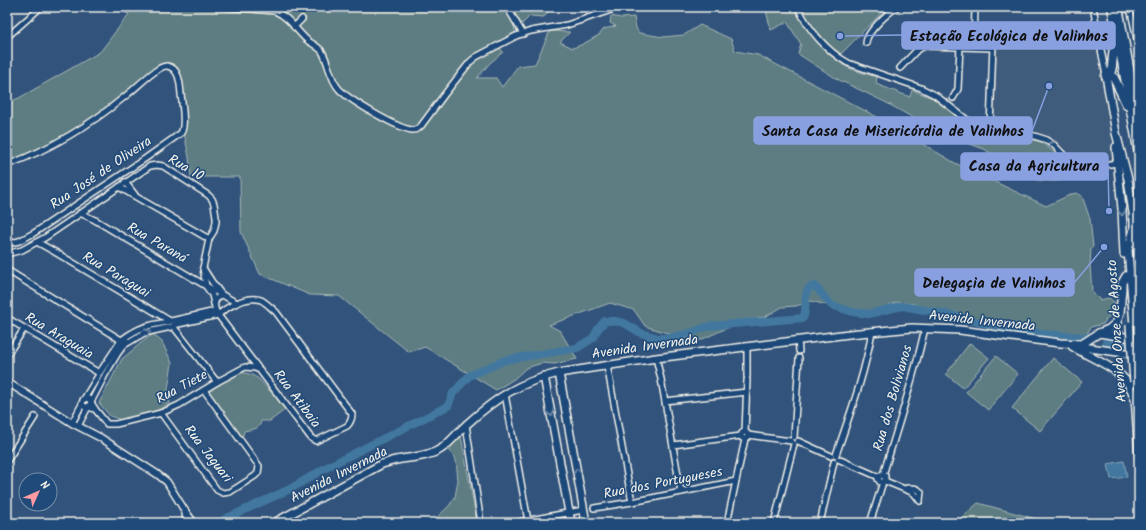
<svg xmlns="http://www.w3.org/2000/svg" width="1146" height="530" font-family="Kalam,sans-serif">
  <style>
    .built { fill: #405b7d }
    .green { fill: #5d7d82; stroke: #a8b7b5 }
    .water { fill: #42789f; stroke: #89a8bc }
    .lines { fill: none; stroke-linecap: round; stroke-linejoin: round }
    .river { stroke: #42789f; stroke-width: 8 }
    .minor-casing { stroke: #f4f1e8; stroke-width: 8 }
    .tertiary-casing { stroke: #f4f1e8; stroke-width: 9 }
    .secondary-casing { stroke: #f4f1e8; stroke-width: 10 }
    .primary-casing { stroke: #f4f1e8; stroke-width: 11 }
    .minor { stroke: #1f4a7a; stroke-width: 5 }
    .tertiary { stroke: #1f4a7a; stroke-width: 6 }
    .secondary { stroke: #1f4a7a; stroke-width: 7 }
    .primary { stroke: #1f4a7a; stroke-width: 8 }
    .secondary-bridge-casing { stroke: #f4f1e8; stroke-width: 10; stroke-linecap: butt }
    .secondary-bridge { stroke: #1f4a7a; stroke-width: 7 }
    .oneway { stroke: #748da6 }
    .labels { text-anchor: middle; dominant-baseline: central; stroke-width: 3; stroke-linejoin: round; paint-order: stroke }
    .street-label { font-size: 14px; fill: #f4f1e8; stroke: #1f4a7a }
    .leader { fill: none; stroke: #88a0e0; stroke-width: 1.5 }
    .callout-dot { fill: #88a0e0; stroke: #1f4a7a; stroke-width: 1.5 }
    .callout { fill: #88a0e0; stroke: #88a0e0; stroke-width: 1.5 }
    .callout-label { font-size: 15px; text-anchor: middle; font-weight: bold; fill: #111 }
  </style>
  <rect width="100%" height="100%" fill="#32547c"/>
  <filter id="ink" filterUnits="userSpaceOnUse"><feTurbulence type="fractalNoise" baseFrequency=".025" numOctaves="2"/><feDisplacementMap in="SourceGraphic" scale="8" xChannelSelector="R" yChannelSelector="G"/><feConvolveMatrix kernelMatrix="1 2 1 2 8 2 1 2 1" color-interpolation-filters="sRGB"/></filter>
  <g filter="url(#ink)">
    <polygon class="built" points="1091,31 1094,33 1115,159 1076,166 1063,149 1053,141 1044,136 1030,131 997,127 994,123 996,49 997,46 1000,45"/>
    <g class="green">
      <polygon points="110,7 551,7 544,17 530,16 522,24 516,18 513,20 515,32 500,48 503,52 490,63 477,78 496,78 502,87 518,66 535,64 550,31 570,32 560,42 573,48 583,44 599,35 604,29 616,26 610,23 611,16 621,18 634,17 636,28 639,33 663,37 684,35 700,25 731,39 735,51 758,55 879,118 955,163 1046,206 1072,194 1077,193 1082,196 1090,219 1093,247 1091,248 1090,265 1092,292 1100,300 1109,298 1114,302 1117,306 1112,316 1108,317 1103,324 1091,327 1087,334 1078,340 1030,337 1010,333 1002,329 954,319 914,304 897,302 866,315 811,301 796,306 782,307 765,317 745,320 696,342 645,326 634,310 610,303 549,325 560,331 577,359 554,364 542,363 526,368 514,379 496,390 425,347 409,352 339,296 310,295 260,274 241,232 240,177 191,177 189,157 183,128 178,75 174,69 161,67 78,130 7,165 7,103 19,98 100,52 129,14"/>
      <path d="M 765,7 L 793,7 C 806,28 825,55 847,67 C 856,72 868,74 877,77 L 876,84 L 910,97 L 912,90 L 940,101 L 964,123 L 1041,142 L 1062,158 L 1075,177 L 1056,181 L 1037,180 L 1018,171 L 984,149 L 940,133 L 885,102 L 837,79 L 798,54 L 801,44 L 787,22 L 771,30 Z"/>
      <path d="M 801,7 L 887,7 L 840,55 C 825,41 811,26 801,7 Z"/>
      <polygon points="153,334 162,342 172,363 168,389 170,403 158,410 124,421 110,416 99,403 122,359 141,343"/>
      <polygon points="970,343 989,358 963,388 946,374"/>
      <polygon points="996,356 1018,374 988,410 966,392"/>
      <polygon points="1053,358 1082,382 1040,431 1012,408"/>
      <path d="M 242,372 L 252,375 L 259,379 L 286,409 L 270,421 L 261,421 C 260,430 252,429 244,431 L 242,439 L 207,391 Z"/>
      <polygon points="461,436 477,523 431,523 449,506 455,497 458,480 456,461 448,447"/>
      <polygon points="978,503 1051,523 1017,523 1009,518 1003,523 955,523"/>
    </g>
    <polygon class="water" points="1124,461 1127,477 1111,479 1108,464"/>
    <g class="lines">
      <g class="river">
        <polyline points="1106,342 1139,346"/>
        <path d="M 221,523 L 225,519 L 290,489 L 329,466 L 448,406 L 453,393 L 469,376 L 505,360 L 577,348 L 593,338 L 598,329 L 605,321 L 615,321 L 624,323 L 641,333 L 658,338 L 670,338 L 690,333 L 709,326 L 803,318 C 809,308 800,287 815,286 L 831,305 L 853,312 L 868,314 L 902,306 L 941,313 L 982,323 L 1043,334 L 1086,337"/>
      </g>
      <g class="minor-casing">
        <g id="minor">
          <path d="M 226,7 L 275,11 C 289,17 296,30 307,40 C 312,44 320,47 323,53 C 329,65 330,79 339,89 C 349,100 400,130 413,130 C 417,130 419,128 421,126 L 444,95 L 470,62 L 476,57 L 516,36 L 531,31 L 567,25 L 620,7"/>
          <polyline points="507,7 523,34"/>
          <path d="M 798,7 C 808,30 827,51 848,63 L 921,88 L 935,95 L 967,120 L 983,126 L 1000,130 L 1031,135 L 1044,139 L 1054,145 L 1074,166 L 1078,168 L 1118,163"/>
          <polyline points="1093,7 1106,76"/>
          <polyline points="1125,7 1131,12 1139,48"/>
          <polyline points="294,27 302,19"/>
          <polyline points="7,37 41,7"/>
          <polyline points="974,40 984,41 993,41 1096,26"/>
          <polyline points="974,42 975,7"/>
          <path d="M 866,43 C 866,32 888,13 897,7"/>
          <polyline points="900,68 917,50 925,46 992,48"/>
          <polyline points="953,98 958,89 960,46"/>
          <polyline points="990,128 993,44"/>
          <path d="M 7,165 C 51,149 92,124 128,94 C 136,88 158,65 167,66 C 180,68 180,85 181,94 C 182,104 186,125 181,133 L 146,158 L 34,233 L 19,241 L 7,244"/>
          <polyline points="125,182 135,195"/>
          <polyline points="119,187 209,239"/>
          <polyline points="80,213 95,220 206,286 237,303"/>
          <polyline points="37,242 55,252 170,321"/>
          <polyline points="7,254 22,250 46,237 150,166 157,165 163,166 208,195 212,199 214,204 216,217 216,222 214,231 209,239 203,268 206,286 212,295 214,304"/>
          <polyline points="7,270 121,340"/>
          <polyline points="7,318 99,373"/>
          <polyline points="171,321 216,311"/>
          <path d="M 174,325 L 218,315 C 228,306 248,295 261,300 C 267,303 271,308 276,312 L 352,414 C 352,419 351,422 347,426 L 318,440 L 316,441 L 311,438 L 218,315 C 213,308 213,298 222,295 L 212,282 L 203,268"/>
          <polyline points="173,326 217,382"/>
          <path d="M 123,339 C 139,327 149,325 168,322"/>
          <polyline points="798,340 799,351"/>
          <polyline points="127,343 126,340 124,339 120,341 121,344 124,345 144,333 171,327"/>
          <polyline points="7,355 24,329"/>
          <polyline points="656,358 661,379 681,492"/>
          <polyline points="607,365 632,502"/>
          <polyline points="100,372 120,342"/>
          <polyline points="105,375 118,353 124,345"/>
          <polyline points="747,376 747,347"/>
          <polyline points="505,394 528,521"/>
          <polyline points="84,399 98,376"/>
          <polyline points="665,401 747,392"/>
          <polyline points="91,402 104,377"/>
          <polyline points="88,407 95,409 89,399 86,398 83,400 82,404 85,407 88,407 91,403"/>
          <polyline points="95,409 107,424 116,424 161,413 179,405 217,382 245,367 255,368 260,370"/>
          <polyline points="161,413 217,490 223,493 230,492 255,476 258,473 259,466 204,390"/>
          <polyline points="72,423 82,404"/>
          <polyline points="466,425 481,523"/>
          <polyline points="78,426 88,407"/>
          <polyline points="745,432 747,380"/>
          <polyline points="748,435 791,441"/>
          <polyline points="794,437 799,358"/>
          <polyline points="798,441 831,456"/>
          <polyline points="673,445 741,436"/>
          <path d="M 836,455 C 850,414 865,374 872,331"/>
          <polyline points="838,459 879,477"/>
          <polyline points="7,461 35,417"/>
          <path d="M 883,475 C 898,426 914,378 925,328"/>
          <polyline points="885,481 914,493 920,501"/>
          <path d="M 907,488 C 913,488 916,487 921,492 L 920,500"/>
          <polyline points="594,508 632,502 736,481"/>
          <polyline points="514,523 583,510"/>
          <polyline points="727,523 745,439 748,437 747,433 744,432 742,433 741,436 742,438 745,439"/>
          <polyline points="774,523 794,444"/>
          <polyline points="820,523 834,462"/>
          <polyline points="870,523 883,482 885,480 885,476 881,475 879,477 878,479 880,482 883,482"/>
        </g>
      </g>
      <g class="tertiary-casing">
        <g id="tertiary">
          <polyline points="7,382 72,423 101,438 157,474 167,482 185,511 194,523"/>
          <polyline points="185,511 187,523"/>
        </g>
      </g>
      <g class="secondary-casing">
        <g id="secondary">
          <polyline points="1106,76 1116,133 1128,179 1134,220 1134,229 1128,250 1134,325"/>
          <polyline points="1116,147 1122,209 1124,254"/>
          <polyline points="1135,232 1139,261"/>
          <polyline points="1099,333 1139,339"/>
          <path d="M 1072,346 C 1090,358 1113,365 1127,382 C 1130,387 1133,393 1135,399"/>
          <polyline points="1076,346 1139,355"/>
          <polyline points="559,373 586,523"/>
          <polyline points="544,376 571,523"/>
          <polyline points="1138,381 1139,393"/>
          <polyline points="1135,396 1139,456"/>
          <path d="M 274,523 L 382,464 C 387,463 391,461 396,460 C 411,457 428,457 441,449 C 451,442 458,432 467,424 C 497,397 520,382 559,373 L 656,358 L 849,334 L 912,328 L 960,330 L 1004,336 L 1060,343 L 1082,344 L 1099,333 L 1109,329 L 1117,322 L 1120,313 L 1122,288 L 1122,283 L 1126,276"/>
        </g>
      </g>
      <g class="primary-casing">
        <g id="primary">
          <polyline points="1112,7 1139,154"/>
          <polyline points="1118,7 1135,101"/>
          <polyline points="1106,76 1111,71 1112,66 1115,36"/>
          <polyline points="1106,76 1113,77 1114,78 1127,105"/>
        </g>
      </g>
      <use href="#minor" class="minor"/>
      <use href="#tertiary" class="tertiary"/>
      <use href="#secondary" class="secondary"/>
      <use href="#primary" class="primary"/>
      <g class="secondary-bridge-casing">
        <polyline id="secondary-bridge" points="1130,325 1134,382"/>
      </g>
      <use href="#secondary-bridge" class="secondary-bridge"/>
    </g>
    <defs><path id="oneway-chevron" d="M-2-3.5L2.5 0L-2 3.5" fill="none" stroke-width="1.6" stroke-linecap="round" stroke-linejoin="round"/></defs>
    <g class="oneway">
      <use href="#oneway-chevron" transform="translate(1051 144) rotate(-147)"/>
      <use href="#oneway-chevron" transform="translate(1122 213) rotate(87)"/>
      <use href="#oneway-chevron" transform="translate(148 332) rotate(-18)"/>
      <use href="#oneway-chevron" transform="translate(551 414) rotate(79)"/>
      <use href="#oneway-chevron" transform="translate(577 471) rotate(-99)"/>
    </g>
  </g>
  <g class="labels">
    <g class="street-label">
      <text transform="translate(186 168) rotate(30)">Rua 10</text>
      <text transform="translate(101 173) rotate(-34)">Rua José de Oliveira</text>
      <text transform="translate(157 243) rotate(30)">Rua Paraná</text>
      <text transform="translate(116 275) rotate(31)">Rua Paraguai</text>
      <text transform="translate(982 321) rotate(6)">Avenida Invernada</text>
      <text transform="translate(1117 331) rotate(-94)">Avenida Onze de Agosto</text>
      <text transform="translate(59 336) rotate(31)">Rua Araguaia</text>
      <text transform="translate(645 347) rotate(-8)">Avenida Invernada</text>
      <text transform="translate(182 387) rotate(-28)">Rua Tiete</text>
      <text transform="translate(893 398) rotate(-74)">Rua dos Bolivianos</text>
      <text transform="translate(297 399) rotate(53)">Rua Atibaia</text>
      <text transform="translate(208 454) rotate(52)">Rua Jaguari</text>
      <text transform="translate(339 475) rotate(-27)">Avenida Invernada</text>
      <text transform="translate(663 483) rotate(-11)">Rua dos Portugueses</text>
    </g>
  </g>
  <path class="leader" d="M840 36L902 35M1049 86L1032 131M1109 211L1108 166M1104 247L1074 283"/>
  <g class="callout-dot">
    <circle cx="840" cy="36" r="4"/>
    <circle cx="1049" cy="86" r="4"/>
    <circle cx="1109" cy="211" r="4"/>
    <circle cx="1104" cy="247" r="4"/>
  </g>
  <g class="callout">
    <rect x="902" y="22" width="213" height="27" rx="4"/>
    <rect x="754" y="117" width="278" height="27" rx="4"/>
    <rect x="961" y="153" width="147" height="27" rx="4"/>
    <rect x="915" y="269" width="159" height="27" rx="4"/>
  </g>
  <g class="callout-label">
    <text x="1009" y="41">Estação Ecológica de Valinhos</text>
    <text x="893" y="136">Santa Casa de Misericórdia de Valinhos</text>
    <text x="1034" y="171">Casa da Agricultura</text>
    <text x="994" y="288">Delegaçia de Valinhos</text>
  </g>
  <rect width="1146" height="530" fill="none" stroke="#1f4a7a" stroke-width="24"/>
  <rect x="12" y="12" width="1122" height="506" fill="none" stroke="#f4f1e8" stroke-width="1.5" filter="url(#ink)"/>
  <g transform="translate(38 492) rotate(45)"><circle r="19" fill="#1f4a7a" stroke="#748da6"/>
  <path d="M0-3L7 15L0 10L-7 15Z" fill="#ff9aa2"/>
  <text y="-6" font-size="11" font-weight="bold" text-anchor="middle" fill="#f4f1e8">N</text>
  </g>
</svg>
